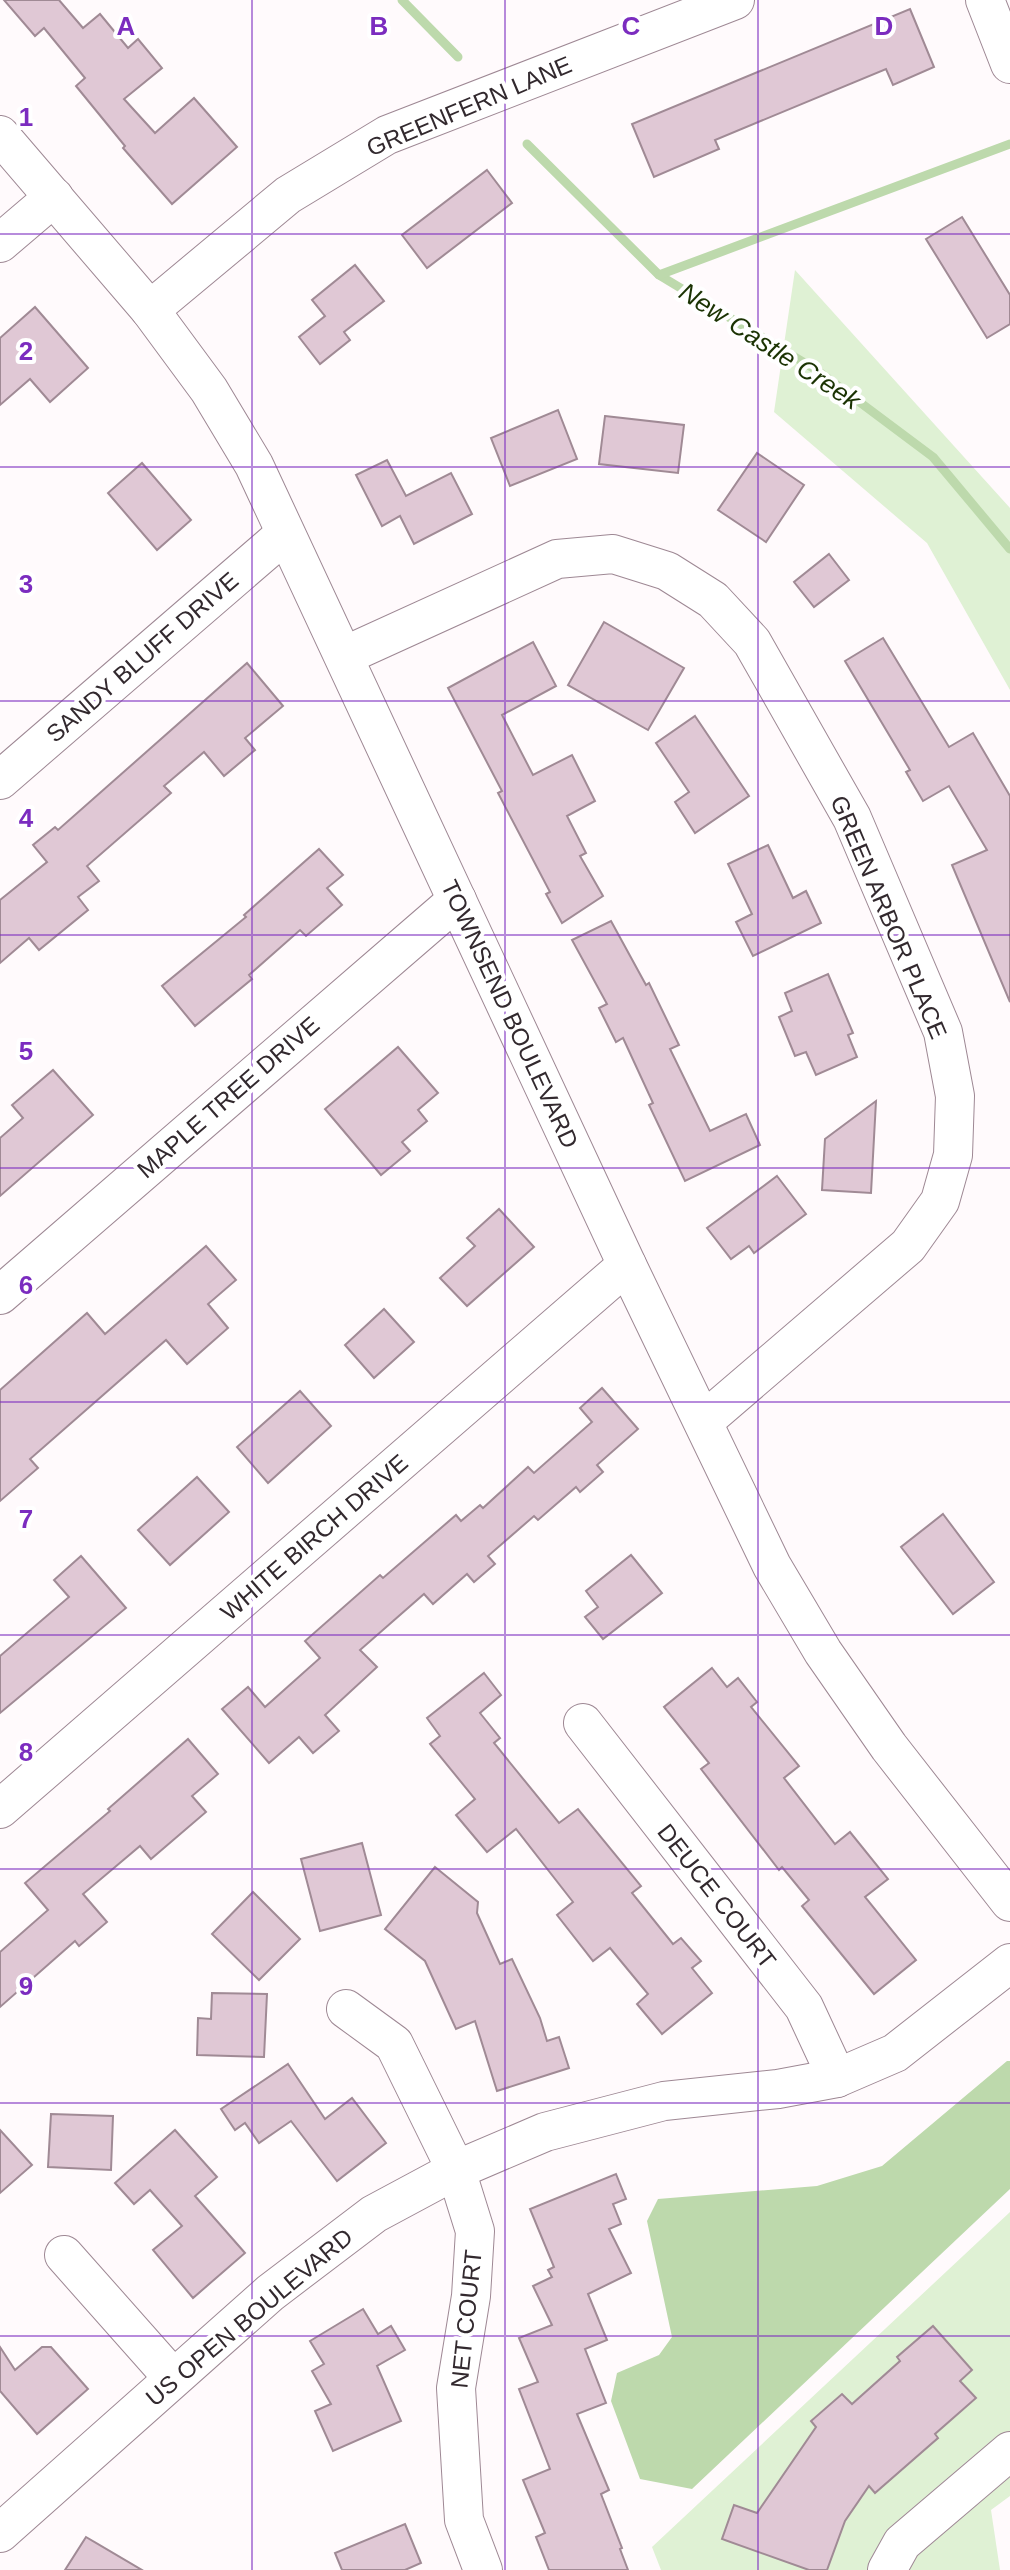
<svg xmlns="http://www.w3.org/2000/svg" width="1010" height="2570" font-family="Helvetica,sans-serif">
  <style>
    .green { fill: #dff1d4 }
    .water { fill: #bdd9ac }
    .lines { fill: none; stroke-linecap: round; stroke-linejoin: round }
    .stream { stroke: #bdd9ac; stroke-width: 9 }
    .building { fill: #e0c8d5; stroke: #a08a95; stroke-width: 2 }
    .minor-casing { stroke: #9e8894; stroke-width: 40 }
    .minor { stroke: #fff; stroke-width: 38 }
    .grid { fill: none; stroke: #7b2cbf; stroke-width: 2; stroke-opacity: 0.55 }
    .labels { text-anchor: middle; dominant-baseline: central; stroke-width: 8; stroke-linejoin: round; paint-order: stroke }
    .street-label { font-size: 24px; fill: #32292e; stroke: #fff }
    .water-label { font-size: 26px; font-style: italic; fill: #1b3303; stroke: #fff }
    .grid-label { font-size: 26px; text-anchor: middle; font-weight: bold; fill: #7b2cbf; stroke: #fff; stroke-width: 8; stroke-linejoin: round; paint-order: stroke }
  </style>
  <rect width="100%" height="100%" fill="#fffafc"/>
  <g class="green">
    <polygon points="795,270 1010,508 1010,690 927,543 774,412"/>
    <polygon points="1010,2212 1010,2496 991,2510 1000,2570 661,2570 652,2547"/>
  </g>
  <polygon class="water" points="1007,2061 1010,2061 1010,2189 692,2489 640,2479 611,2401 617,2373 659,2355 672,2337 647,2221 658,2199 817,2186 882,2166"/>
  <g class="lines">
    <g class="stream">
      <polyline points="402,0 458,57"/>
      <polyline points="527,144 659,275 818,371 933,457 1010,549"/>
      <polyline points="659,275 1010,144"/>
    </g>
  </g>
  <g class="building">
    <polygon points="4,0 59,0 83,28 100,14 128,48 138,39 162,68 124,99 155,133 194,98 237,147 172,204 123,148 125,146 76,86 85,78 44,28 35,36"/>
    <polygon points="910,9 934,67 893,85 886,69 715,140 719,149 654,177 632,124"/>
    <polygon points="487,170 512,203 427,268 402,235"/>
    <polygon points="962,217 1010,295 1010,324 987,338 926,239"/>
    <polygon points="355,265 384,301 344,332 350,340 320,364 299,337 325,316 312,300"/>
    <polygon points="35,307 88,368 50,402 30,379 0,405 0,338"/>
    <polygon points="558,410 577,459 510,486 491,438"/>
    <polygon points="605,416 684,425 678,473 599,464"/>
    <polygon points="757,453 804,485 766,542 718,510"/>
    <polygon points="387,460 406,496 451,473 472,514 414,544 400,516 382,526 356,475"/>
    <polygon points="142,463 191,520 157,550 108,493"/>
    <polygon points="829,554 849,580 814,607 794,582"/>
    <polygon points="604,622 684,668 648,730 568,685"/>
    <polygon points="883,638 949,747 973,733 1010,796 1010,1002 952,865 987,850 949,786 923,801 906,772 910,770 845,661"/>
    <polygon points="533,642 556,686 502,715 533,775 572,755 595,801 567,816 586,853 580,856 603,896 562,923 546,894 550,892 498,793 502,791 448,688"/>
    <polygon points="247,663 283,706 245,738 255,750 224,776 204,752 164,786 171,793 87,866 99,881 78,897 88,910 39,950 29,938 0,963 0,900 47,862 33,845 55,827 58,830"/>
    <polygon points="695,716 749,796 695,833 675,802 689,792 656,743"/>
    <polygon points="768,845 793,898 806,891 821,923 753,956 736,922 752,914 728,864"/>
    <polygon points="319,849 343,875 327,888 342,905 306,936 300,930 249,975 252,979 195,1026 162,986 246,917 244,915"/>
    <polygon points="611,921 646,985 649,983 679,1045 670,1049 710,1131 746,1114 760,1145 685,1181 649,1105 653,1103 623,1038 616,1042 599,1008 607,1004 572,940"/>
    <polygon points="828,974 853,1033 848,1035 857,1057 816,1075 806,1052 795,1056 779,1017 792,1011 785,993"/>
    <polygon points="398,1047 438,1093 418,1110 427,1121 402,1142 410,1151 381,1175 325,1109"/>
    <polygon points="53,1070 93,1115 0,1196 0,1138 23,1118 12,1105"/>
    <polygon points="876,1101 871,1193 822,1190 825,1139"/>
    <polygon points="777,1176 806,1214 754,1253 749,1246 731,1259 707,1228"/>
    <polygon points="499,1209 534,1247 467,1306 440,1278 475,1246 467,1238"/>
    <polygon points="206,1246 236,1280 208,1304 228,1328 187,1364 166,1340 30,1459 38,1468 0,1501 0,1390 87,1313 105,1334"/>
    <polygon points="384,1309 414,1342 374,1378 345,1345"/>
    <polygon points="602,1388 638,1429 597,1465 603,1472 580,1492 576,1487 538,1520 534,1516 488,1556 495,1564 474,1582 467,1574 433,1604 424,1594 360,1650 377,1667 325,1715 339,1731 313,1753 299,1737 269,1763 222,1709 248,1687 265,1707 320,1658 305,1641 380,1575 383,1578 456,1515 461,1521 480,1505 483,1508 528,1467 534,1473 592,1422 580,1408"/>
    <polygon points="300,1391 331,1426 268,1483 237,1447"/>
    <polygon points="197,1477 229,1512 170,1565 138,1530"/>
    <polygon points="943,1514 994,1582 953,1614 901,1547"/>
    <polygon points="631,1555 662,1593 603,1639 585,1617 598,1607 586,1591"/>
    <polygon points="81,1556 126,1608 0,1713 0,1656 69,1597 54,1580"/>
    <polygon points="712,1668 727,1687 738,1678 757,1702 751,1707 799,1766 784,1778 835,1844 850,1832 888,1879 865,1897 916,1960 874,1994 802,1906 809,1900 782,1867 779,1870 701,1769 709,1763 664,1707"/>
    <polygon points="484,1673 501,1695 480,1713 500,1738 494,1743 559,1823 578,1809 641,1886 632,1893 673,1944 681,1938 701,1961 692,1968 712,1993 662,2034 637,2004 648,1994 610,1948 593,1961 557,1915 573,1902 516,1829 487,1852 456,1815 475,1799 430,1744 440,1736 427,1718"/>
    <polygon points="188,1739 218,1774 192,1796 206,1812 151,1859 140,1846 83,1894 107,1922 79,1946 75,1941 0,2007 0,1952 48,1910 25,1883 110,1811 108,1809"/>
    <polygon points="362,1843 381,1915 320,1931 301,1859"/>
    <polygon points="435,1867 478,1902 477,1913 500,1964 512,1959 540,2018 547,2041 559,2037 569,2068 497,2091 475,2021 456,2029 425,1961 385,1929"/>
    <polygon points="253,1892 300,1939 259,1980 212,1934"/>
    <polygon points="212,1993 267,1994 264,2057 197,2055 198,2018 211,2019"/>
    <polygon points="288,2064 325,2119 352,2098 386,2143 337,2181 291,2121 259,2143 245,2123 235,2130 221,2109"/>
    <polygon points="51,2114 113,2116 111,2170 48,2167"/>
    <polygon points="0,2130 32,2165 0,2193"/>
    <polygon points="175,2130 217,2177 195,2196 245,2253 193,2298 153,2250 182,2226 150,2190 134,2204 115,2183"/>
    <polygon points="616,2174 626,2199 613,2204 621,2224 609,2229 631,2273 588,2294 607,2340 585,2349 606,2403 577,2414 609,2490 601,2494 622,2548 620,2549 628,2570 549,2570 536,2537 545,2533 523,2480 550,2469 519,2389 538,2382 519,2338 552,2325 533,2286 552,2277 548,2270 554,2267 530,2209"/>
    <polygon points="363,2309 378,2334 391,2326 405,2350 377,2366 401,2421 333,2451 315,2411 331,2404 312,2371 324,2364 310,2341"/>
    <polygon points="933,2326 972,2370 960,2381 976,2398 935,2434 938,2438 875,2493 869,2486 845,2521 827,2570 809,2570 722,2539 734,2505 757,2513 816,2427 811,2421 842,2394 852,2404 900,2361 897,2357"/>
    <polygon points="0,2347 15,2370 42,2347 51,2347 88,2389 37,2434 0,2391"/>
    <polygon points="405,2524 421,2563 405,2570 342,2570 335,2553"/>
    <polygon points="86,2537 142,2570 65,2570"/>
  </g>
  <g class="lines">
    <g class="minor-casing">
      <g id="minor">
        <polyline points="985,0 1010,64"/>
        <polyline points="0,135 150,310 209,390 254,465 627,1265 772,1566 823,1652 889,1747 1010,1902"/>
        <polyline points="0,243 54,197"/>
        <polyline points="150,310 288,195 387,135 735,0"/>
        <polyline points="344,656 557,559 613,554 667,571 713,600 752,642 852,818 943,1032 955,1096 953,1155 940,1201 908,1246 704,1421"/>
        <polyline points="0,780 285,534"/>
        <polyline points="0,1295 457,900"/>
        <polyline points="583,1723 804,2007 837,2078"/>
        <polyline points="0,1809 627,1265"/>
        <polyline points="346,2009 394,2044 456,2170 475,2231 471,2296 456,2388 464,2520 483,2570"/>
        <polyline points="64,2255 173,2378"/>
        <polyline points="0,2533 270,2293 374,2214 456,2170 545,2132 664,2101 778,2089 837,2078 895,2053 1010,1963"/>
        <polyline points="887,2570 902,2543 1010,2451"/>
      </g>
    </g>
    <use href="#minor" class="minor"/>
  </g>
  <path class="grid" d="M 252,0 L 252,2570M 505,0 L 505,2570M 758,0 L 758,2570M 0,234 L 1010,234M 0,467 L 1010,467M 0,701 L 1010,701M 0,935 L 1010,935M 0,1168 L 1010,1168M 0,1402 L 1010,1402M 0,1635 L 1010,1635M 0,1869 L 1010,1869M 0,2103 L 1010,2103M 0,2336 L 1010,2336"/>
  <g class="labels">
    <g class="street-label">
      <text transform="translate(469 106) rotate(-23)">GREENFERN LANE</text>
      <text transform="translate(142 657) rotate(-41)">SANDY BLUFF DRIVE</text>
      <text transform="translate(889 917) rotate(67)">GREEN ARBOR PLACE</text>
      <text transform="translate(510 1014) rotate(65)">TOWNSEND BOULEVARD</text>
      <text transform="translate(228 1097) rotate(-41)">MAPLE TREE DRIVE</text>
      <text transform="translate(314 1537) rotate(-41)">WHITE BIRCH DRIVE</text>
      <text transform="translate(717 1896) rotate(52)">DEUCE COURT</text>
      <text transform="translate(249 2317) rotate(-40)">US OPEN BOULEVARD</text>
      <text transform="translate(466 2319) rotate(-84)">NET COURT</text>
    </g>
    <g class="water-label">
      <text transform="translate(770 346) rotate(33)">New Castle Creek</text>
    </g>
  </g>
  <g class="grid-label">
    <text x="126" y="35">A</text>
    <text x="379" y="35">B</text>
    <text x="631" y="35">C</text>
    <text x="884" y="35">D</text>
    <text x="26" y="126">1</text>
    <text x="26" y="360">2</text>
    <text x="26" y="593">3</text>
    <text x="26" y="827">4</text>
    <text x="26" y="1060">5</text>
    <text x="26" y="1294">6</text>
    <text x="26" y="1528">7</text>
    <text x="26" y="1761">8</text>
    <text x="26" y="1995">9</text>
  </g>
</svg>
